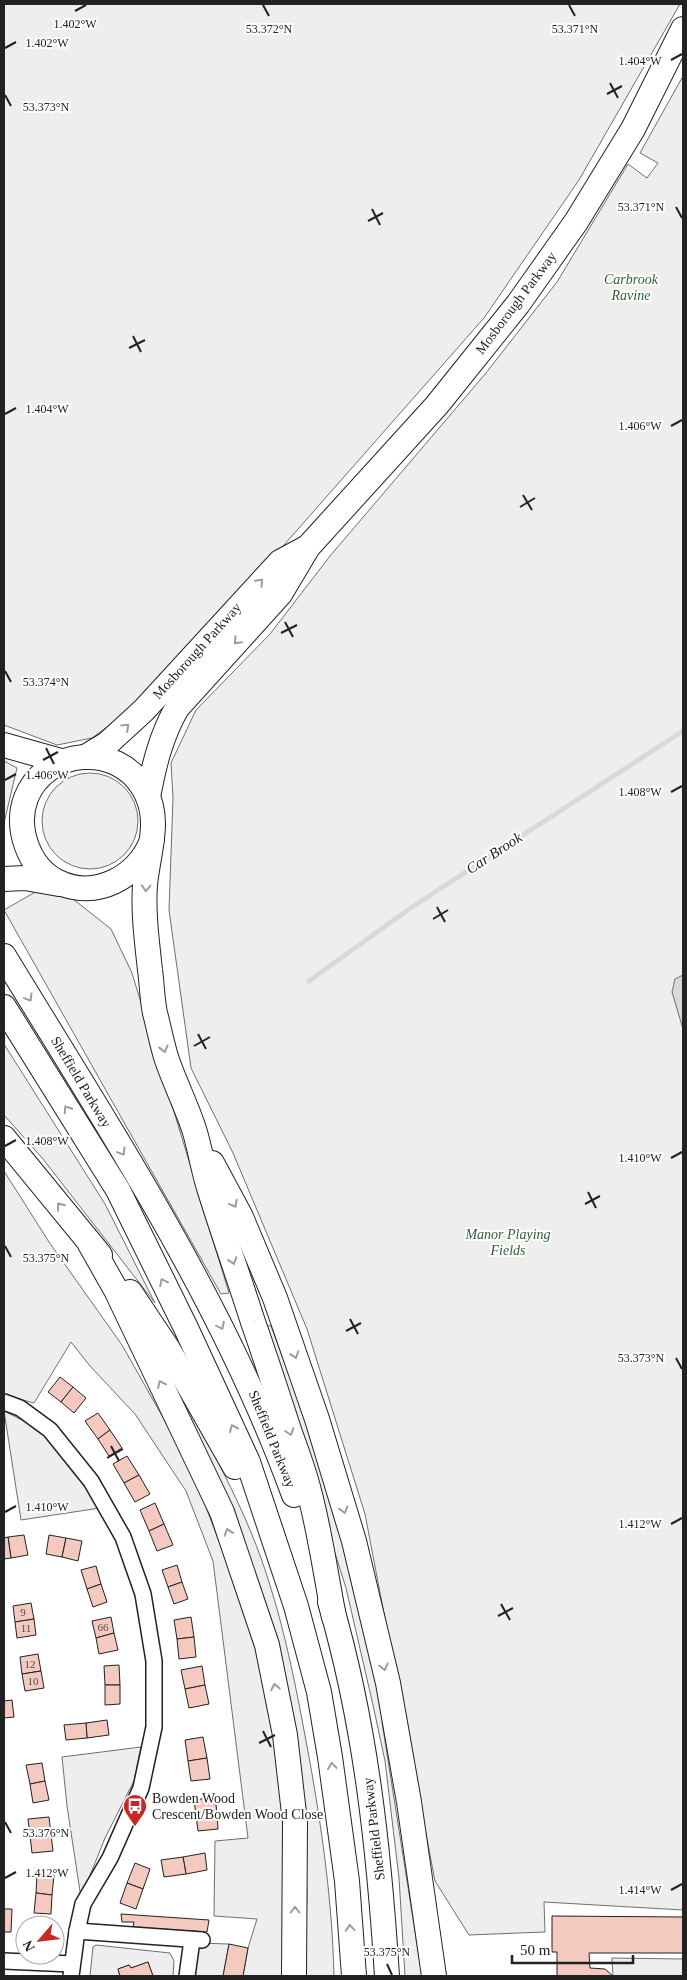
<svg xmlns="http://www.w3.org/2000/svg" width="687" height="1980" font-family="Georgia,serif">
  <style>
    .green { fill: #eee; stroke: #6f6f6f }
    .parking { fill: #ededed; stroke: #6f6f6f }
    .water { fill: #d9d9d9; stroke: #6f6f6f }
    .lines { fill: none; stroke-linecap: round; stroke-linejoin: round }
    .stream { stroke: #d9d9d9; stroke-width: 5 }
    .building { fill: #f3c9c0; stroke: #222 }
    .minor-casing { stroke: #222; stroke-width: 18 }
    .trunk-casing { stroke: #222; stroke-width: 26 }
    .minor { stroke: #fff; stroke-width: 15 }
    .trunk { stroke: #fff; stroke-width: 24 }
    .oneway { stroke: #9c9c9c }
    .ticks { fill: none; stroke: #222; stroke-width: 2 }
    .labels { text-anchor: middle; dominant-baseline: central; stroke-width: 4; stroke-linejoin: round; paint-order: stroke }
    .number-label { font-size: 11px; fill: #564c4a }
    .park-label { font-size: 14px; font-style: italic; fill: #2f5e38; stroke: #fff }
    .street-label { font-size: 14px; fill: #222; stroke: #fff }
    .poi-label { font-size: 14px; fill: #222; stroke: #fff; text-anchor: start }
    .water-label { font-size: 15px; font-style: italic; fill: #222; stroke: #fff }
    .ticks-label { font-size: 12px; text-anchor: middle; fill: #222; stroke: #fff; stroke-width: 4; stroke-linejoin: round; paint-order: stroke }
  </style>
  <rect width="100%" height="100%" fill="#fff"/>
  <g class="green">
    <polygon points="4,4 680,4 579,180 484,318 217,621 143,700 92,738 57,745 4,725"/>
    <polygon points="683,76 683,1910 544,1902 545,1932 469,1935 435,1881 365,1514 307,1329 233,1153 191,1068 169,910 173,798 171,763 196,710 270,634 330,556 486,373 557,282 628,164 647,178 658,163 640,153"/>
    <polygon points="4,761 17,768 4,823"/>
    <circle cx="90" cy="821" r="48"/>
    <polygon points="37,891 73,899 111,929 132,973 229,1293 221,1294 4,910"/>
    <polygon points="4,1044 105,1204 155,1303 43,1159 4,1115"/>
    <polygon points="4,1171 49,1242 122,1345 165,1421 199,1489 233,1578 261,1667 273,1726 286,1844 288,1976 243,1976 248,1948 257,1919 214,1916 215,1841 248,1838 213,1561 186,1491 135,1414 90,1366 71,1342 34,1403 4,1395"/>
    <path d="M 263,1325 L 271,1326 C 288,1372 306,1419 321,1466 C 348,1550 367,1636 384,1722 L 382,1722 L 422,1976 L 405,1976 L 399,1878 L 385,1761 L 373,1705 L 346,1588 Z"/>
    <path d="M 180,1396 L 183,1398 C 216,1457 249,1517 269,1582 C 284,1629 294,1677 303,1725 C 319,1808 332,1892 334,1976 L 304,1976 L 307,1896 L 303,1786 L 177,1398 Z"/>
    <polygon points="4,1411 44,1431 75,1467 100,1508 21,1520"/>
    <polygon points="141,1747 134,1781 105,1838 81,1898 67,1806 62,1757"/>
    <polygon points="196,1943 229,1944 223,1976 192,1976"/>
    <polygon points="96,1945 170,1953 174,1961 173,1976 153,1976 148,1962 131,1968 129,1965 118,1969 120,1976 90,1976 93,1947"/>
  </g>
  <polygon class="parking" points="612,1958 683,1959 683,1976 613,1976"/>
  <polygon class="water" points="683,975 683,1029 672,992 675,979"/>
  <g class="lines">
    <polyline class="stream" points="309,981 412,907 683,731"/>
  </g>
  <g class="building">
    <polygon points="60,1377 73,1387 61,1402 48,1392"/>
    <polygon points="73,1387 86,1398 74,1413 61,1402"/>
    <polygon points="98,1413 110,1430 98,1439 85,1421"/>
    <polygon points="110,1430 122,1448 109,1456 98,1439"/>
    <polygon points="127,1456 139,1475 124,1483 113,1464"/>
    <polygon points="139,1475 150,1494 135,1502 124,1483"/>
    <polygon points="155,1503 164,1524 149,1531 140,1510"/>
    <polygon points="164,1524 173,1545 157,1551 149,1531"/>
    <polygon points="24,1535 28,1555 11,1558 8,1537"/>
    <polygon points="49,1535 66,1538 62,1557 46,1554"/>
    <polygon points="8,1537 11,1558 4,1559 4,1538"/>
    <polygon points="66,1538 82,1541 78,1561 62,1557"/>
    <polygon points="177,1565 182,1582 168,1587 162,1570"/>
    <polygon points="96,1566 101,1584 87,1589 81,1570"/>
    <polygon points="182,1582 188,1599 174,1604 168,1587"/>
    <polygon points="101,1584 107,1602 93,1607 87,1589"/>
    <polygon points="31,1603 34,1619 15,1622 13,1606"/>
    <polygon points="111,1617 114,1633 96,1638 92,1621"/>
    <polygon points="191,1617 194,1637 177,1639 174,1620"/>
    <polygon points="34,1619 36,1635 17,1638 15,1622"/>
    <polygon points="114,1633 118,1650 99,1654 96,1638"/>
    <polygon points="194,1637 196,1657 179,1659 177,1639"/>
    <polygon points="38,1654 41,1671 22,1674 20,1657"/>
    <polygon points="119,1665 120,1685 105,1685 104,1666"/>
    <polygon points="202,1666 205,1685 185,1689 181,1670"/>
    <polygon points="41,1671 44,1688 25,1691 22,1674"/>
    <polygon points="105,1685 120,1685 120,1704 105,1705"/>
    <polygon points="205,1685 209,1704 189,1708 185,1689"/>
    <polygon points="12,1700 14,1717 4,1718 4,1701"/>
    <polygon points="107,1720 109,1735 87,1738 86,1723"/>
    <polygon points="86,1723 87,1738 66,1740 64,1725"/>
    <polygon points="203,1737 207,1758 188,1761 185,1740"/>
    <polygon points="207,1758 210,1779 191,1781 188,1761"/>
    <polygon points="42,1763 45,1781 30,1784 26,1765"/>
    <polygon points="45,1781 49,1800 33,1803 30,1784"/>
    <polygon points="215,1797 217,1813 196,1815 194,1800"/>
    <polygon points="217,1813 218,1829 198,1831 196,1815"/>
    <polygon points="49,1817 51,1834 30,1836 28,1819"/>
    <polygon points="51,1834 53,1851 32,1853 30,1836"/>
    <polygon points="205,1853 207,1870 186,1874 183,1857"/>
    <polygon points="183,1857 186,1874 164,1877 161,1860"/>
    <polygon points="135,1863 150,1869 143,1889 127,1883"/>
    <polygon points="37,1874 54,1875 52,1895 36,1893"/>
    <polygon points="127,1883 143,1889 136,1909 120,1903"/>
    <polygon points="36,1893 52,1895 51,1914 34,1913"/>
    <polygon points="4,1909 12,1909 11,1932 4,1932"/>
    <polygon points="121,1914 209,1920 207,1932 133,1927 134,1922 122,1922"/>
    <polygon points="552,1916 683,1917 683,1953 589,1953 590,1968 605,1969 613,1976 557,1976 557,1952 552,1952"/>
    <polygon points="229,1944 248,1948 243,1976 223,1976"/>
    <polygon points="148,1962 153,1976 120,1976 118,1969 129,1965 131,1968"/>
  </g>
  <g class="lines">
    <g class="minor-casing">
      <g id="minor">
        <polyline points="4,1402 20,1408 50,1430 91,1481 123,1537 143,1594 154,1661 154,1727 141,1788 110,1858 83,1904 77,1931 71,1976"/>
        <polyline points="77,1931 202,1940"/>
        <polyline points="4,1961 72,1964"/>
        <polyline points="187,1976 192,1940"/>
      </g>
    </g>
    <g class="trunk-casing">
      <g id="trunk">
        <polyline points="4,745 61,761"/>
        <polyline points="87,756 107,744 144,710 280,562 306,548"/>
        <path d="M 148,797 C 154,765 161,736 177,708 L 280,594 L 308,547 L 437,405 L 518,304 L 576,222 L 633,129 L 683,29"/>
        <path d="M 152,840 C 139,877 95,900 58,882 C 28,868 15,827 26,798 C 46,748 117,742 144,789 C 162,819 148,852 145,885 C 143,913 147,942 150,970 C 152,984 152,999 155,1013 C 159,1028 162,1045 167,1060 C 175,1083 186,1105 194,1129 C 200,1148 203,1169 209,1188 C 223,1233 239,1278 253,1322 C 266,1359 278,1396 290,1433 C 297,1452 304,1471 309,1491 C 320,1532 326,1576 334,1617"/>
        <polyline points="4,879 25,878 59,884"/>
        <path d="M 4,956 C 110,1130 224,1302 294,1495"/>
        <polyline points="4,1007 118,1190 186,1328 248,1462 296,1606 319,1692 330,1757 347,1881 354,1976"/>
        <polyline points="4,1138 100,1255"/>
        <polyline points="212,1163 241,1217 275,1298 317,1419 354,1541 388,1683 409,1802 434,1976"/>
        <polyline points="90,1244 116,1290 222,1512 267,1645 285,1735 295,1822 294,1976"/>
        <polyline points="130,1292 168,1349 235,1467"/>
        <path d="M 330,1602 C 366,1725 379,1850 387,1976"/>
      </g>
    </g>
    <use href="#minor" class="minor"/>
    <use href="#trunk" class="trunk"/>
  </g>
  <defs><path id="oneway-chevron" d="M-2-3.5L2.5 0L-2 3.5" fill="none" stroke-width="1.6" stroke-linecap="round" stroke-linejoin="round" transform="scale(1.25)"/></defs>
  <g class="oneway">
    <use href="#oneway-chevron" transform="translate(260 582) rotate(-47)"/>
    <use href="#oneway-chevron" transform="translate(237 641) rotate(133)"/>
    <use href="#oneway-chevron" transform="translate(126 727) rotate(-43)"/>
    <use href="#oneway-chevron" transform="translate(146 888) rotate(92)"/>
    <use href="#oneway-chevron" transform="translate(29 998) rotate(59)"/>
    <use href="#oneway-chevron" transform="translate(164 1049) rotate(76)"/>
    <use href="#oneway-chevron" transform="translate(67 1109) rotate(-122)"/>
    <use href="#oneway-chevron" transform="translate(122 1152) rotate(59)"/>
    <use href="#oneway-chevron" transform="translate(234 1204) rotate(62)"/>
    <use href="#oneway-chevron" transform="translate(60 1206) rotate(-128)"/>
    <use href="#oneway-chevron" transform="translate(233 1261) rotate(71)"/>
    <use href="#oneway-chevron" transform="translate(163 1282) rotate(-116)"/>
    <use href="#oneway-chevron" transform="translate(221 1326) rotate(64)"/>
    <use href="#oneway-chevron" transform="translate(295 1355) rotate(71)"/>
    <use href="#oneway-chevron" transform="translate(161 1384) rotate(-115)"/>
    <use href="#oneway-chevron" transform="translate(233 1428) rotate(-114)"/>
    <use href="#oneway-chevron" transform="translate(290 1432) rotate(72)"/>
    <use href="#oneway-chevron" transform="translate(344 1510) rotate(73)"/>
    <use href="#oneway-chevron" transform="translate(228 1532) rotate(-109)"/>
    <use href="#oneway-chevron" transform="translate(384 1667) rotate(77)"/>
    <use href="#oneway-chevron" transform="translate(275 1687) rotate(-101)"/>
    <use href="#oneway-chevron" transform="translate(332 1766) rotate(-98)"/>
    <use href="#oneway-chevron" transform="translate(295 1910) rotate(-90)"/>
    <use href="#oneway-chevron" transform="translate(350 1928) rotate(-94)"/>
  </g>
  <path class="ticks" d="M 263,5 L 269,16M 569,5 L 575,16M 75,11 L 86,5M 5,48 L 16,42M 671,60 L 682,54M 610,83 L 618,98M 607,94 L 622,86M 5,95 L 11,106M 676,207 L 682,218M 372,209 L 380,225M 368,221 L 383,213M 133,336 L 141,352M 129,348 L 145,340M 5,414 L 16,408M 671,426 L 682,420M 523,495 L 532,510M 520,507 L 535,498M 285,622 L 293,637M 281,633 L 297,625M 5,671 L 11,682M 46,748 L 54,764M 43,760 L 58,752M 5,780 L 16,774M 671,792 L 682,786M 437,907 L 445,922M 433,919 L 448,910M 198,1034 L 206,1049M 194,1046 L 210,1037M 5,1146 L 16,1140M 671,1158 L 682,1152M 588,1192 L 596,1208M 585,1204 L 600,1196M 5,1246 L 11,1257M 350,1319 L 358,1334M 346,1331 L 361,1323M 676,1358 L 682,1369M 111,1446 L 119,1461M 107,1458 L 123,1449M 5,1512 L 16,1506M 671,1524 L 682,1518M 501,1604 L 510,1620M 498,1616 L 513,1608M 263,1731 L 271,1747M 259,1743 L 275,1735M 5,1822 L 11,1833M 5,1878 L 16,1872M 671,1890 L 682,1884M 387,1964 L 392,1975"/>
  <defs>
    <g id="bus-pin" transform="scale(1.25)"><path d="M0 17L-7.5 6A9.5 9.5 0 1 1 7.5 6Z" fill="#c62828" stroke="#fff"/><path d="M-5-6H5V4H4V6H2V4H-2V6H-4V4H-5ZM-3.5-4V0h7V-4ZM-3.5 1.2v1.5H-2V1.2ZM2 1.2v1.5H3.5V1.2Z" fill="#fff"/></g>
  </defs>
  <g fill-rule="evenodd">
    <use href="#bus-pin" x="135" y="1806"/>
  </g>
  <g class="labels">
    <g class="number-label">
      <text x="23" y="1612">9</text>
      <text x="103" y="1627">66</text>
      <text x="26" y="1628">11</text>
      <text x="30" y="1664">12</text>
      <text x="33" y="1681">10</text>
    </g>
    <g class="park-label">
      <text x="631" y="279">Carbrook<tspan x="631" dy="16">Ravine</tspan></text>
      <text x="508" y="1234">Manor Playing<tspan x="508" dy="16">Fields</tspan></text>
    </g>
    <g class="street-label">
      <text transform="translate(516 303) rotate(-53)">Mosborough Parkway</text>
      <text transform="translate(197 651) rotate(-48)">Mosborough Parkway</text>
      <text transform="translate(81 1082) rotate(59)">Sheffield Parkway</text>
      <text transform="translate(272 1439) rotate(68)">Sheffield Parkway</text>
      <text transform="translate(374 1829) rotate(-97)">Sheffield Parkway</text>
    </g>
    <g class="poi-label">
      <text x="152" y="1798">Bowden Wood<tspan x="152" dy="16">Crescent/Bowden Wood Close</tspan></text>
    </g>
    <g class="water-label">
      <text transform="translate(494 853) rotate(-33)">Car Brook</text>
    </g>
  </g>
  <g class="ticks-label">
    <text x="75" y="28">1.402°W</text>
    <text x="269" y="33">53.372°N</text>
    <text x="575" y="33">53.371°N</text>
    <text x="47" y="47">1.402°W</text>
    <text x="640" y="65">1.404°W</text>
    <text x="46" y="111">53.373°N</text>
    <text x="641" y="211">53.371°N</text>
    <text x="47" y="413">1.404°W</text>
    <text x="640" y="430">1.406°W</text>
    <text x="46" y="686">53.374°N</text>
    <text x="47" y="779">1.406°W</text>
    <text x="640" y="796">1.408°W</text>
    <text x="47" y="1145">1.408°W</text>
    <text x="640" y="1162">1.410°W</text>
    <text x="46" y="1262">53.375°N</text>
    <text x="641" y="1362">53.373°N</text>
    <text x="47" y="1511">1.410°W</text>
    <text x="640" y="1528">1.412°W</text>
    <text x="46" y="1837">53.376°N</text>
    <text x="47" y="1877">1.412°W</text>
    <text x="640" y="1894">1.414°W</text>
    <text x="387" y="1956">53.375°N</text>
  </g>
  <rect width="687" height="1980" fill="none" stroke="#222222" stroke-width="10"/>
  <g transform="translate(40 1940) rotate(242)"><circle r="24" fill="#ffffff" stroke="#a7a7a7"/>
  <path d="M0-4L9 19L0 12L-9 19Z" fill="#c62828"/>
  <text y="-8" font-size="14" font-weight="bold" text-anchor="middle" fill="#222222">N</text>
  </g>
  <path d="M512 1955v8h121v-8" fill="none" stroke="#222222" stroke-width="2.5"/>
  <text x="520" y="1955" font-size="15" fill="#222222" stroke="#ffffff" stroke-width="4" paint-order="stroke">50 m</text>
</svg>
